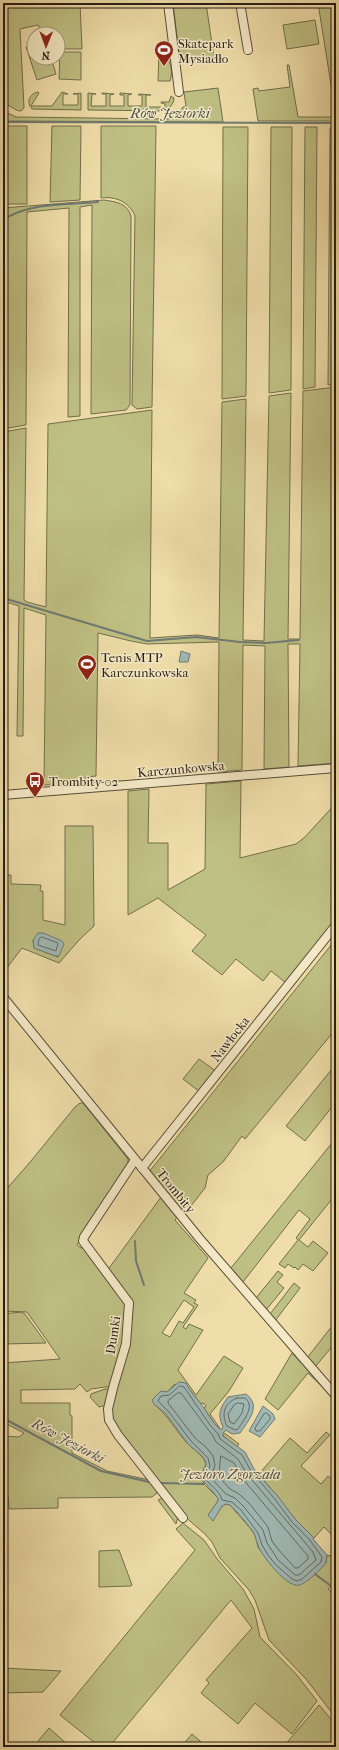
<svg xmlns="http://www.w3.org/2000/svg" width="339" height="1750" font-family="'IM FELL French Canon',serif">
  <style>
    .green { fill: #bfc084; stroke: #726e4c; fill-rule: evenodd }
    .water { fill: #a0b9b5; stroke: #6f7a75 }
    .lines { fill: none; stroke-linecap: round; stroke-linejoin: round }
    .shore { stroke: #636a65; stroke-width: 1 }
    .stream { stroke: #6f7a75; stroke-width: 2 }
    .minor-casing { stroke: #584c3a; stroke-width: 10 }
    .minor { stroke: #f5eac7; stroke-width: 8 }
    .labels { text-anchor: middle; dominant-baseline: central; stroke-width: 3; stroke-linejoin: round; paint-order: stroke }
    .poi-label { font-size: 13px; fill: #261c15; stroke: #f5eac7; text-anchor: start }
    .street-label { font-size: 13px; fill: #261c15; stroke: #f5eac7 }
    .water-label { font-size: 14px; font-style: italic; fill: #4b4b45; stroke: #f5eac7 }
  </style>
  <rect width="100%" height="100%" fill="#efdea9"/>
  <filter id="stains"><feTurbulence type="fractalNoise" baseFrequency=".005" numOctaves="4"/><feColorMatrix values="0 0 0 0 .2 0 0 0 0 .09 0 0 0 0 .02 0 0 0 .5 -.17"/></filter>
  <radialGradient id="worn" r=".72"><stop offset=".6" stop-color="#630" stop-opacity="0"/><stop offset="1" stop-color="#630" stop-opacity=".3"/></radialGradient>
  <g class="green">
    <path d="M 3,3 L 80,3 L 82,49 L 58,49 L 58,34 L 43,34 L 38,25 L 20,29 L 24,108 L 21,111 C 14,111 10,104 3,104 Z"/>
    <polygon points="173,3 206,3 214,58 180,62"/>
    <polygon points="318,3 336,3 336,116"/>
    <polygon points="315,20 319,44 287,49 283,25"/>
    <polygon points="34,44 34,58 51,58 56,74 37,80 26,47"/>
    <polygon points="60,52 81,52 81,80 59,79"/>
    <path d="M 159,52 L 166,52 C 169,63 174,68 170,81 L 158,81 Z"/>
    <polygon points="287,65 289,65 298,117 336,117 336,121 258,121 253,89 258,88 259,91 290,87"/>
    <polygon points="218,88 223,122 3,121 3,111 16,117 168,119 176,116 183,107 186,107 184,92"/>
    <path d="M 38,92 L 39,93 L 31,106 L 52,106 L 62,92 L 68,94 L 63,94 L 63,105 L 78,105 L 78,94 L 73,94 L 81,93 L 81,110 L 32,109 C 26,102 29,94 38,92 Z"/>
    <path d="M 88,93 L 96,94 L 92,94 L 91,106 L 106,106 L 106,94 L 102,94 L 102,93 L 114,94 L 110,95 L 110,106 L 124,106 L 124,95 L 120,95 L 120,93 L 132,94 L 128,95 L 128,106 L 142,106 L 142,95 L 138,95 L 139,94 L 151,95 L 146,95 L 146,107 L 161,107 L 161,109 L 165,109 L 165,104 L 161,103 L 161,102 L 169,102 L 171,96 L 174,98 C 174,104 169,109 164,111 L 88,110 Z"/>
    <rect x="3" y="126" width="24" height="78"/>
    <polygon points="52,126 81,126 80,200 50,202"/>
    <path d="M 101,126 L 156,126 L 152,407 L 137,409 L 132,405 L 135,216 C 129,202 116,196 101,198 Z"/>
    <polygon points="223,127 248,127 246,396 222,399"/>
    <polygon points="271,127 292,127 291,390 269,393"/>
    <polygon points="305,127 317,127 315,387 303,389"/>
    <polygon points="330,128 336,128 334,384 328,385"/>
    <path d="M 104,200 C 117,202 127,203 131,216 L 130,405 L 126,410 L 91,414 L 92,205 L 80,207 L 80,416 L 68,417 L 69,208 L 27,212 L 26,425 L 3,429 L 3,208 Z"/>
    <polygon points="336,387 336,763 298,766 300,644 288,644 289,767 264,769 265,646 243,645 242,770 218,772 219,642 147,644 131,641 98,633 96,776 86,777 86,783 44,785 46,615 24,608 23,736 17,736 19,606 3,601 3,432 26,428 24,600 27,602 46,607 48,424 152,410 150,638 197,635 219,638 222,402 246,399 243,640 264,641 269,396 291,393 288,639 300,639 303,391"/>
    <polygon points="241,781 240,858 296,844 305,837 336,803 336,921 286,983 271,971 263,981 236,959 222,975 192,951 206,935 158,898 128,915 128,791 149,789 148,843 168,843 168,890 205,869 206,784"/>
    <path d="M 65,826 L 93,826 L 94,926 L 80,939 L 59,963 L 22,948 L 3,973 L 3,875 L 11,875 L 11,884 L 41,885 L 40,891 L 43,891 L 43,920 L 65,925 ZM 33,940 L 58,957 L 34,948 Z"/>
    <polygon points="336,939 336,1031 335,1030 245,1139 242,1136 223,1162 208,1175 205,1188 187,1211 184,1212 180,1210 149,1172"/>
    <polygon points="199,1059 216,1071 200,1092 183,1079"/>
    <polygon points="336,1064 336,1102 305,1141 286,1126"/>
    <polygon points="80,1103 83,1103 128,1159 128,1167 77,1245 81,1248 84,1247 126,1304 125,1331 112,1386 91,1389 87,1392 80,1384 75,1389 21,1390 21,1403 70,1403 70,1415 72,1416 72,1453 107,1471 150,1480 157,1491 157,1493 152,1497 58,1498 58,1508 9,1509 8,1496 3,1496 3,1436 19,1437 24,1433 3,1422 3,1363 60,1359 27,1312 3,1311 3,1193 31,1161 75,1107"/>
    <polygon points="336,1138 336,1194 299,1240 308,1247 313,1241 328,1253 313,1271 303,1264 298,1270 295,1267 294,1268 288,1264 285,1268 279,1264 298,1240 296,1238 310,1219 299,1210 243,1282 231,1268"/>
    <path d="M 161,1197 L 177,1217 L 175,1220 L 208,1258 L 184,1293 L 196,1300 L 194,1303 L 198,1305 L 183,1327 L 186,1329 L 189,1324 L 203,1330 L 178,1370 L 196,1395 L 224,1356 L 243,1368 L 229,1391 L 210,1414 L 221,1430 L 213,1422 L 204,1408 L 206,1406 L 203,1403 L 201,1404 L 189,1389 L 175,1384 L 167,1392 L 163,1392 L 154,1404 C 168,1415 176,1431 188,1444 C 195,1451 204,1455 206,1465 L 201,1475 L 204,1484 L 218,1498 L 218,1501 L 208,1515 L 213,1520 L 222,1506 L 226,1504 L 230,1505 L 250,1528 L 255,1535 L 258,1547 L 272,1566 L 290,1583 L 305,1582 L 326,1563 L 327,1555 L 330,1556 L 336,1550 L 336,1589 L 333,1585 L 328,1589 L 332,1593 L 336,1590 L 336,1718 L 306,1679 L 269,1640 L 255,1600 L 249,1590 L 220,1558 L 212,1542 L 205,1534 L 183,1515 L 119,1435 L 110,1416 L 131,1310 L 107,1271 ZM 184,1300 L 194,1307 L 183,1323 L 179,1321 L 170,1337 L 162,1333 Z"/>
    <polygon points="278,1271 283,1275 277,1282 284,1288 266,1310 256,1298"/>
    <polygon points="294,1283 300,1288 275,1321 270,1314"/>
    <polygon points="21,1312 25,1314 46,1343 3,1344 3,1314"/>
    <polygon points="336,1321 336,1342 315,1367 307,1358"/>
    <polygon points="292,1353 328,1392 308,1373 278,1410 265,1399"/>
    <polygon points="105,1389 109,1389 106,1405 99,1407 90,1397 91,1394"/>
    <polygon points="223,1432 239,1444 237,1447 230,1443 222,1434"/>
    <polygon points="326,1432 330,1435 301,1466 321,1484 328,1476 336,1483 336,1539 324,1527 314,1538 295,1519 259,1474 290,1438 307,1453"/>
    <polygon points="163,1498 178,1517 176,1524 158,1500"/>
    <polygon points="183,1523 204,1540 218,1560 243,1589 254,1609 260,1637 296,1674 317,1701 292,1734 255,1703 238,1724 201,1693 209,1683 206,1680 252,1628 231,1600 109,1747 100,1747 60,1715 195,1550 176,1529"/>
    <polygon points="119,1550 132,1585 131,1586 99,1587 99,1551"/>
    <polygon points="3,1668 61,1671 43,1692 3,1693"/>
    <polygon points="319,1705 336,1725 336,1747 283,1747"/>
    <polygon points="49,1728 67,1744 65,1747 33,1747"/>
    <polygon points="192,1734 207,1747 181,1747"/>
  </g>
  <g class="water">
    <polygon points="181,651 190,654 188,662 179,662"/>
    <polygon points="38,933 43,933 62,941 64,944 59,956 55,956 34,948 33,940"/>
    <path d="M 179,1382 L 186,1383 C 190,1392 196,1397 201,1404 C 208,1413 212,1423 221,1430 L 223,1427 C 217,1414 220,1408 228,1397 L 246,1394 C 262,1406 248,1421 240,1433 L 232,1434 L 226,1430 L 223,1433 L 223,1436 L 245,1452 L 254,1469 L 270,1488 L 277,1495 L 295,1519 L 314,1538 L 313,1539 L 327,1555 L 326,1563 C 321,1569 308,1582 300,1585 C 288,1589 264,1558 259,1548 C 257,1543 256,1538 254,1533 C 249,1526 237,1511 230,1505 L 226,1504 L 222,1506 L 213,1521 L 208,1515 L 218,1501 L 218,1498 L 202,1479 L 201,1475 L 206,1465 L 205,1460 L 201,1455 L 188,1444 L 166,1414 L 154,1404 L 152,1400 L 161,1391 L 167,1392 Z"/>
    <polygon points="263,1406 273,1414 275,1419 260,1437 249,1431"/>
  </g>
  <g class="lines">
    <g class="shore">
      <polygon points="42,937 58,943 56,951 38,945 39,939"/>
      <path d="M 180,1386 L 184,1387 L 210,1425 L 218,1434 L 220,1439 L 242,1455 L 251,1471 L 274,1498 L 292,1522 L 309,1539 L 322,1557 L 321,1562 L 302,1579 L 297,1581 L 292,1579 L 275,1564 L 268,1555 L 262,1545 L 258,1533 L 241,1510 L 232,1502 L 222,1500 C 220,1490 209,1486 205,1477 L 210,1466 L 208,1458 L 191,1441 L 169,1412 L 158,1401 L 161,1396 L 169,1395 Z"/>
      <polygon points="178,1393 181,1393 213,1436 216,1442 238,1459 247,1474 313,1552 316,1560 299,1575 295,1575 278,1560 273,1552 267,1543 263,1530 244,1507 235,1498 226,1494 211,1478 215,1465 213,1456 207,1448 195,1438 168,1403 168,1401"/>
      <path d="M 237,1398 L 245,1398 C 256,1406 243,1421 238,1429 L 235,1430 L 227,1426 C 221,1414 224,1403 237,1398 Z"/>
      <polygon points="238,1403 244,1404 242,1413 234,1424 230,1422 228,1414 234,1405"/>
      <polygon points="266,1413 270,1416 270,1419 260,1431 256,1431 255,1428 264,1414"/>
      <polygon points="221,1456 234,1463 242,1478 308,1556 308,1559 298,1568 295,1568 278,1549 272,1541 268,1527 249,1503 239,1494 230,1489 219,1477"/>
    </g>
    <g class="stream">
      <polyline points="3,122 336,123"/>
      <path d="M 3,220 C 29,202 67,205 98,202"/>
      <polyline points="3,598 147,641 196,637 240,642 266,643 299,640"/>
      <polyline points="135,1241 136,1261 144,1285"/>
      <polyline points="3,1418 101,1471 149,1482"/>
      <polyline points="159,1483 204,1484"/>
      <polyline points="315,1574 331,1586"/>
      <polyline points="335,1590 336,1591"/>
    </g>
    <g class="minor-casing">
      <g id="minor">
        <polyline points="168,3 179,92"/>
        <polyline points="240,3 248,50"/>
        <polyline points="3,795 336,768"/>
        <polyline points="3,997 200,1239 336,1396"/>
        <polyline points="135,1160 84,1237 83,1241 129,1303 126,1344 113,1388 108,1409 109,1420 118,1435 183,1518"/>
        <polyline points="142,1168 336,925"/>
      </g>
    </g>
    <use href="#minor" class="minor"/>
  </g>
  <defs>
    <g id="stadium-pin" transform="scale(1)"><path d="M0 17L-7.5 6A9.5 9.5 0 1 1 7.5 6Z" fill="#8f2418" stroke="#f5eac7"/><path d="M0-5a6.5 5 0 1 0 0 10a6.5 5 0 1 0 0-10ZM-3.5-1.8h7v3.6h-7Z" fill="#fff"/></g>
    <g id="bus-pin" transform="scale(1)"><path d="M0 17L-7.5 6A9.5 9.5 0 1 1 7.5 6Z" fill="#8f2418" stroke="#f5eac7"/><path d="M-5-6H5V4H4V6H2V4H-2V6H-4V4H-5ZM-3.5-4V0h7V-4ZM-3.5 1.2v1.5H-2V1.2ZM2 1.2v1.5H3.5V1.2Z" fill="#fff"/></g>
  </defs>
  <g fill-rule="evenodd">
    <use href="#stadium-pin" x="164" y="50"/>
    <use href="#stadium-pin" x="87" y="664"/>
    <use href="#bus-pin" x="35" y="781"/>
  </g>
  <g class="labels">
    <g class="poi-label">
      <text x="178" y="43">Skatepark<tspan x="178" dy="15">Mysiadło</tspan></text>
      <text x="101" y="657">Tenis MTP<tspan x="101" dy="15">Karczunkowska</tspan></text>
      <text x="49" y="781">Trombity 02</text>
    </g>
    <g class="street-label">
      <text transform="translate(181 769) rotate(-5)">Karczunkowska</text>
      <text transform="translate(230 1039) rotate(-52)">Nawłocka</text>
      <text transform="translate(176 1191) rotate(51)">Trombity</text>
      <text transform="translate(113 1335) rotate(-81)">Dumki</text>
    </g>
    <g class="water-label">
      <text x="170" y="113">Rów Jeziorki</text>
      <text transform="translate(68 1441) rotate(28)">Rów Jeziorki</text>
      <text x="230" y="1474">Jezioro Zgorzała</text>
    </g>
  </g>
  <rect width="339" height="1750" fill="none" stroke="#efdea9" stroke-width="16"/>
  <rect x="4" y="4" width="331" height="1742" fill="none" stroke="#261c15" stroke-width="2"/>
  <rect x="8" y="8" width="323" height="1734" fill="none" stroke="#261c15"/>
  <g transform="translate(46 46) rotate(181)"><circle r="19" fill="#f5eac7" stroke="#a29880"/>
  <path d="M0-3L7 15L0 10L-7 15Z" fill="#8f2418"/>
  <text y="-6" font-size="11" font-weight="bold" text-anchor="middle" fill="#261c15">N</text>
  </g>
  <rect width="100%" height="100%" filter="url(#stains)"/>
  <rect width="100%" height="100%" fill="url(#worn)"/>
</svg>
